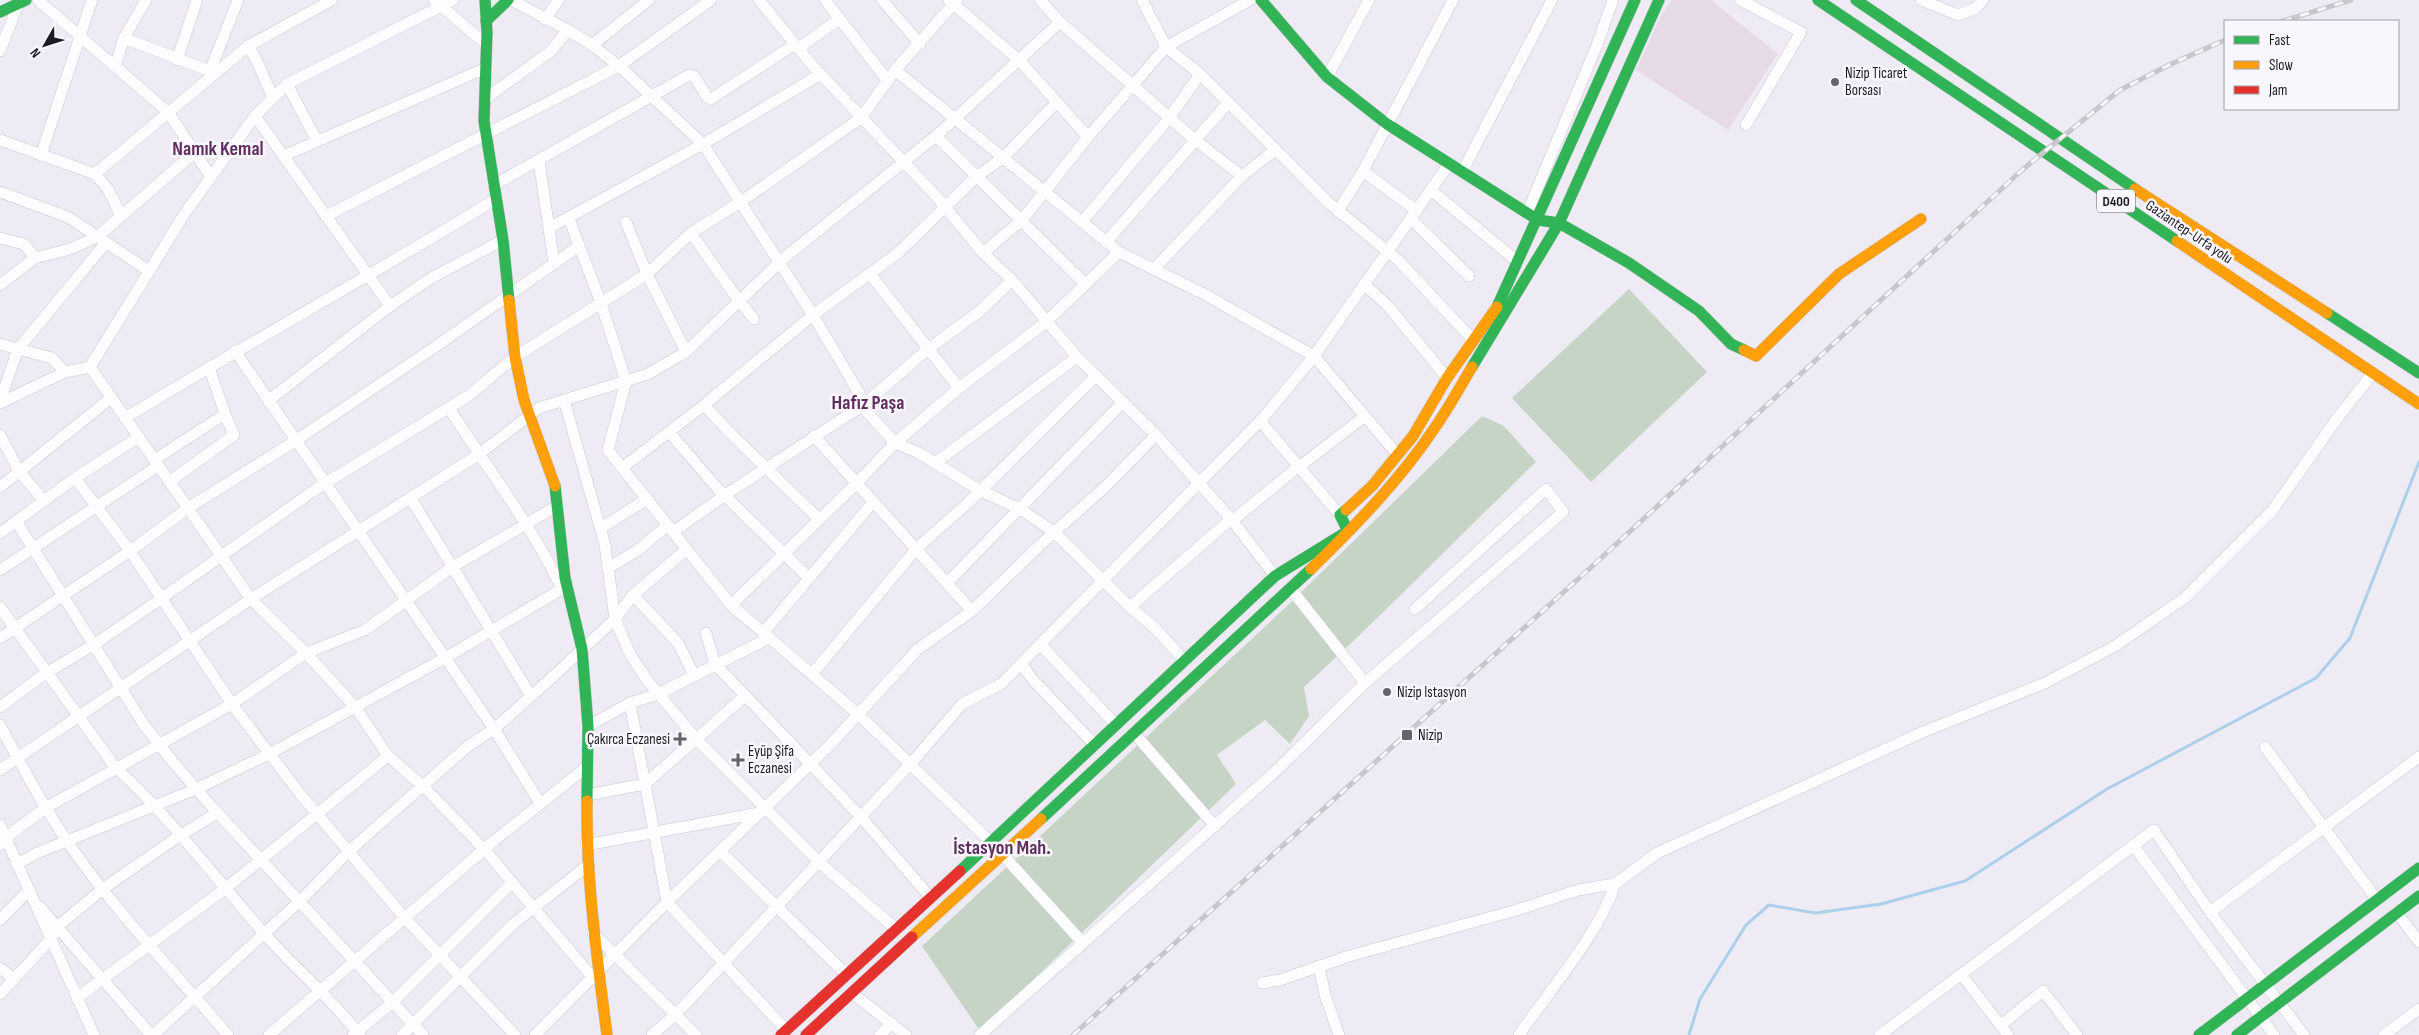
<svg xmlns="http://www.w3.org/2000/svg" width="2419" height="1035" font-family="'Sofia Sans Condensed',sans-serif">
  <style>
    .education { fill: #e6dae6 }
    .green { fill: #c6d4c5 }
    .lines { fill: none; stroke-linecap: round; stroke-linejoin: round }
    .stream { stroke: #acd0ea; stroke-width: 3 }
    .street-casing { stroke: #cbc8d0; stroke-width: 12 }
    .fast-casing { stroke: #cbc8d0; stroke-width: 12 }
    .slow-casing { stroke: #cbc8d0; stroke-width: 12 }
    .jam-casing { stroke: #cbc8d0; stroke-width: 12 }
    .street { stroke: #fdfcfe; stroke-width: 11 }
    .fast { stroke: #30b455; stroke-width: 11 }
    .slow { stroke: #ff9f0a; stroke-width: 11 }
    .jam { stroke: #e5322d; stroke-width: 11 }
    .rail-casing { stroke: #c8c6ca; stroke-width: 5 }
    .rail { stroke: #f9f7fe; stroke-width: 3; stroke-dasharray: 9; stroke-linecap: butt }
    .poi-dot { fill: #66636b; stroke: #f9f7fe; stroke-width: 2 }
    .labels { text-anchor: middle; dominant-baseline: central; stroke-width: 5; stroke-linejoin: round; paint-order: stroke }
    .shield { fill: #f9f7fe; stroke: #5f5c63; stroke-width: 1 }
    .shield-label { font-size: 14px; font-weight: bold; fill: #1d1a21 }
    .poi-label { font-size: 15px; fill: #1d1a21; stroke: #f9f7fe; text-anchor: start }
    .street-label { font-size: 15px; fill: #1d1a21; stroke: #f9f7fe }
    .district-label { font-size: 20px; font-weight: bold; fill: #602e5f; stroke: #f9f7fe }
  </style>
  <rect width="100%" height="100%" fill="#efebf5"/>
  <polygon class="education" points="1672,0 1711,0 1778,54 1728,130 1636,70 1662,14"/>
  <g class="green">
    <polygon points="1629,289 1707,372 1591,482 1512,398"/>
    <path d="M 1482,416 L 1504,426 L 1536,462 C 1458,537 1384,614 1304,687 L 1309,716 L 1290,744 L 1265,720 L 1217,755 L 1236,784 L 980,1031 L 922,946 L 1288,605 Z"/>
  </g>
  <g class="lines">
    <polyline class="stream" points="1689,1035 1700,999 1746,925 1769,905 1815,913 1881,904 1965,881 2107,789 2316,678 2350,638 2419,462"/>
    <g class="street-casing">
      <g id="street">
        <polyline points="38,0 168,112 211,177"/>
        <polyline points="434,0 487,45"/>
        <polyline points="511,0 568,30 592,45 619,66 703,144 813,315 859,393 862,406 895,443 919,453 979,490 1020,509 1054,532 1130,607 1155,628 1185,661"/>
        <polyline points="759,0 812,65 935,195 983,253 1012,280 1077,357 1156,435 1231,519 1275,576"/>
        <polyline points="825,0 888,81"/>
        <polyline points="882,0 920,44"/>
        <polyline points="949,0 1020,61 1088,137"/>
        <polyline points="1040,0 1060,22 1195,140 1242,176"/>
        <polyline points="1142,0 1166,47 1200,74 1329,203 1398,260 1473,340"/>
        <polyline points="1740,0 1801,32 1746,125"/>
        <polyline points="1921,0 1958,15 1976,8 1983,0"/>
        <polyline points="545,19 559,0"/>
        <polyline points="124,38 215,73"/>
        <polyline points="592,45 649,0"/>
        <polyline points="248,46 257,61 273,98"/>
        <polyline points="799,48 839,19"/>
        <polyline points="0,51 19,2"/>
        <polyline points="177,60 197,0"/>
        <polyline points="115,66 124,38 146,0"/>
        <polyline points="895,70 1119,252 1204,294 1314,356 1397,454"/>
        <polyline points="210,71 238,0"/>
        <polyline points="1327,77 1369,0"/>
        <polyline points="287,84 317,141"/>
        <polyline points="485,99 551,51 568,30"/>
        <polyline points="255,116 390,306"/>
        <polyline points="936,136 1085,284"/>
        <polyline points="0,140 95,174 108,189 121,216"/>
        <polyline points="41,155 92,0"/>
        <polyline points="283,156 486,68"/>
        <polyline points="539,161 554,263"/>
        <polyline points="1363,171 1417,211"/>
        <polyline points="1462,172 1552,0"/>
        <polyline points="95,174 248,46 332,0"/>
        <polyline points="494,185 689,75 695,77 707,97 711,99 795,44"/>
        <polyline points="1432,191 1518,262"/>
        <polyline points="0,192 68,217 149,271"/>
        <polyline points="1338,211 1363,171 1453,0"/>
        <polyline points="1527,213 1597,45 1613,0"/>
        <polyline points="326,216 619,66 711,0"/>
        <polyline points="569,219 601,303 626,381 608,450 731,605 858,714 991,842 1083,943"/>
        <polyline points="1411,219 1469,276"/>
        <polyline points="626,222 647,274 686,352"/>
        <polyline points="1082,222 1170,117 1200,74"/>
        <polyline points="549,228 703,144 821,74"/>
        <polyline points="691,233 739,301 754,319"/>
        <polyline points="0,238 24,244 35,258"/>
        <polyline points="1106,242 1228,103"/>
        <polyline points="983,253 1022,220 1088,137 1166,47 1250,0"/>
        <polyline points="1154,269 1242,176 1275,150"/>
        <polyline points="870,274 959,388"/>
        <polyline points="1364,284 1388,306 1447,378"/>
        <polyline points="0,285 35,258 70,249 97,237 195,152"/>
        <polyline points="0,344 52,358 65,372"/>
        <polyline points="235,351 494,729 540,803"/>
        <polyline points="90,367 251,599 306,653 356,708 388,756 423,786 484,849 593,978"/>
        <polyline points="564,400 605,545 615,619 630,654 647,680 696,739 819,862 896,929"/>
        <polyline points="0,401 18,349 105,244"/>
        <polyline points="268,401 390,306 431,278 503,240"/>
        <polyline points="0,403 65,372 90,367 185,213 255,116 287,84 453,0"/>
        <polyline points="704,405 734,437 819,519"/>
        <path d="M 449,408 C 487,468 531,524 562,589"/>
        <path d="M 125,418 C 248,343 374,274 496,199"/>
        <polyline points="1260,421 1340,515"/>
        <polyline points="669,432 718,489 809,578"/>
        <polyline points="0,435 19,471 44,501"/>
        <polyline points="814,436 972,611"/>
        <polyline points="154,460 225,414 209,367"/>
        <polyline points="935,463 1077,357"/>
        <polyline points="1299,467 1365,416"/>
        <polyline points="622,468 704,405 813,315 898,253 976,177 1004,157 1057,102"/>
        <polyline points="75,478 130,551 234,707 301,795 404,917 515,1035"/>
        <polyline points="169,482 234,435 225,414"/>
        <polyline points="0,487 111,398"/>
        <polyline points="410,497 531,696"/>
        <polyline points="16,521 144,725 173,762 212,807 423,1035"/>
        <polyline points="1232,521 1299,466"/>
        <polyline points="601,528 647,499"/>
        <polyline points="673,532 725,495 862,406 928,349 980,311 1012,280"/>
        <polyline points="0,533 75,478 139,437"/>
        <polyline points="608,568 638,550 668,525"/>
        <polyline points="0,570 158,466"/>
        <polyline points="947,583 1123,402"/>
        <polyline points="1291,589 1365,683"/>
        <polyline points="633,595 678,643 694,675"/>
        <polyline points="731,605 857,483 895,443 959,388 1046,322 1119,252"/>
        <path d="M 0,607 L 115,767 C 168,815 214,876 262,931 C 293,967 330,997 360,1035"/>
        <polyline points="1130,607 1231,519"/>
        <polyline points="706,633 715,664 861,817 931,898"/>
        <polyline points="763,633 873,502"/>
        <polyline points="0,638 130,551 188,508 295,441 432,349 579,246"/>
        <polyline points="1041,645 1116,725"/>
        <polyline points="1022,664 1033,680 1095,745"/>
        <polyline points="812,674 917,548 969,502 1096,376"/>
        <polyline points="630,703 667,902 786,1030"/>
        <polyline points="0,707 46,673 95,644 162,598 319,487 468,396 515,357 647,274 691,233 742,201 861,118 895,70 957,0"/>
        <path d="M 0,725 C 20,763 43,806 67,841 C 114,910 174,972 228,1035"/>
        <polyline points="588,726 630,703 658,694 769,638"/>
        <polyline points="1134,733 1215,826"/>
        <polyline points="2265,747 2377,900"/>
        <polyline points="0,770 251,599 478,455 539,408 648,374 686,352 784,258 936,136 1060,22"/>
        <polyline points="587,795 645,784 745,696"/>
        <polyline points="0,825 94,1035"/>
        <polyline points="0,845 5,838 47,807 232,704 306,653 365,630 454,566 557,506"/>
        <polyline points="586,845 759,813"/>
        <polyline points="2133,845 2274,1035"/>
        <polyline points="720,851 847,975"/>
        <polyline points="17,864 37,853 196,789 269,754 445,658 567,586"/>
        <polyline points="39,906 151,1035"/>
        <polyline points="2210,912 2419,757"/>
        <polyline points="2397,913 2419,942"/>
        <polyline points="0,920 29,890"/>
        <polyline points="593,933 696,1035"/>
        <polyline points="1319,966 1325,995 1339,1035"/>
        <polyline points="0,968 14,979"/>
        <polyline points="1961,974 2008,1035"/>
        <polyline points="1262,983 1280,980 1349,956 1517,910 1578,890 1615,884 1657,853 1923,732 2045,683 2115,646 2186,597 2272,511 2336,420 2373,373"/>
        <polyline points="852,993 906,1035"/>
        <polyline points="0,994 51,939 58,926 104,888 179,836 217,813"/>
        <polyline points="77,998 225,889 388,756"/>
        <polyline points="2001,1025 2043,991 2077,1035"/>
        <polyline points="153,1035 300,901 349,851 468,746 494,729 558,672 615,619 633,595 687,549"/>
        <polyline points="269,1035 495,840 588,766"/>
        <polyline points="353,1035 393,1002 512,883"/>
        <polyline points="402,1035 512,925 587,866"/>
        <polyline points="535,1035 667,902 829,746 918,649 972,611 1041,544 1105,487 1156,435"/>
        <polyline points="652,1035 676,1014 914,760 962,704 1001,684 1263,418 1314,356 1449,164"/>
        <polyline points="880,1035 892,1023"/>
        <polyline points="980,1035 1277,770 1365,683 1563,512 1546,489 1415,609"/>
        <path d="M 1519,1035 C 1550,989 1598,936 1615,884"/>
        <polyline points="1880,1035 2154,830 2210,912 2304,1035"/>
        <polyline points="2384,1035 2419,1009"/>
      </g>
    </g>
    <g class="fast-casing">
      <g id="fast">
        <polyline points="485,0 487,32 484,121 503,240 509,300"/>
        <polyline points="1261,0 1327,77 1387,124 1538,220 1559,223 1629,263 1699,311 1731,344 1744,350"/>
        <polyline points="1818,0 2177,241"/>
        <polyline points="1856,0 2135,189"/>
        <polyline points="0,12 26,0"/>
        <polyline points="486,21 508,0"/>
        <polyline points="1497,307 1635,0"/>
        <polyline points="2327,313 2419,373"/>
        <polyline points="1472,367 1559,223 1659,0"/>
        <polyline points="555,486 565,578 582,649 588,726 587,801"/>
        <polyline points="1041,819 1311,569"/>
        <polyline points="960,871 1275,576 1348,531 1340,515 1346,510"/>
        <polyline points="2199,1035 2419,868"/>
        <polyline points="2237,1035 2419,896"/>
      </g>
    </g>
    <g class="slow-casing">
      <g id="slow">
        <polyline points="2135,189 2327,313"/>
        <polyline points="2177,241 2419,404"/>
        <polyline points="509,300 515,357 524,400 555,486"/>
        <polyline points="1744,350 1756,356 1839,274 1921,219"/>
        <polyline points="1346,510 1372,486 1413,436 1447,378 1497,307"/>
        <path d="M 1311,569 C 1356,525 1401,479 1436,426 C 1449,407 1460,387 1472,367"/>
        <path d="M 587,801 C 586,880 597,957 607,1035"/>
        <polyline points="912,937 1041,819"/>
      </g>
    </g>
    <g class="jam-casing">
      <g id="jam">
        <polyline points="781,1035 960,871"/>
        <polyline points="806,1035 912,937"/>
      </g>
    </g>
    <use href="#street" class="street"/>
    <use href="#fast" class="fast"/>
    <use href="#slow" class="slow"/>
    <use href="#jam" class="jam"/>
    <g class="rail-casing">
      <g id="rail">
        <polyline points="2283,21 2351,0"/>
        <polyline points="1073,1035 1587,571 2022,170 2120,90 2171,64 2225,40"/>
      </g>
    </g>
    <use href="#rail" class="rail"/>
  </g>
  <g class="poi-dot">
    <circle cx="1835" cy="82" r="5"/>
    <circle cx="1387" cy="692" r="5"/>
    <rect x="1401" y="729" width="12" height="12" rx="2.5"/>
    <path d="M677.5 731.5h5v5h5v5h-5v5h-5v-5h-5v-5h5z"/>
    <path d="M735.5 752.5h5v5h5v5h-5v5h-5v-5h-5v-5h5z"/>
  </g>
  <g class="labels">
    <rect class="shield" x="2097" y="189.5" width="38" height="23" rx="4"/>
    <g class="shield-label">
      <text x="2116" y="201">D400</text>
    </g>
    <g class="poi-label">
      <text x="1845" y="73">Nizip Ticaret<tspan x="1845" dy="17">Borsası</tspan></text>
      <text x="1397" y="692">Nizip Istasyon</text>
      <text x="1418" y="735">Nizip</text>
      <text x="670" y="739" text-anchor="end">Çakırca Eczanesi</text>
      <text x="748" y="751">Eyüp Şifa<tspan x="748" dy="17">Eczanesi</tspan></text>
    </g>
    <g class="street-label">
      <text transform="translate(2189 232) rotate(34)">Gaziantep-Urfa yolu</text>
    </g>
    <g class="district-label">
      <text x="218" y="149">Namık Kemal</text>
      <text x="868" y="403">Hafız Paşa</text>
      <text x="1002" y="848">İstasyon Mah.</text>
    </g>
  </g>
  <rect x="2224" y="20" width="175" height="90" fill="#f9f7fe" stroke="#a19fa6"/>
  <rect x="2234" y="36" width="25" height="8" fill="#30b455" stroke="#a19fa6"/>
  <text x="2269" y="45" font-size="15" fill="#1d1a21">Fast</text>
  <rect x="2234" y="61" width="25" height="8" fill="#ff9f0a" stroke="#a19fa6"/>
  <text x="2269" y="70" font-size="15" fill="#1d1a21">Slow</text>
  <rect x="2234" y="86" width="25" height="8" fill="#e5322d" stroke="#a19fa6"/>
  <text x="2269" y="95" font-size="15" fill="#1d1a21">Jam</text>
  <g transform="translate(45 45) rotate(231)" stroke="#f9f7fe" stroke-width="4" paint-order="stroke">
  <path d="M0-4L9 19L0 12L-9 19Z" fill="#1d1a21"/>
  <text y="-8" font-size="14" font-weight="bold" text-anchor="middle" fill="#1d1a21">N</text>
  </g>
</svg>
